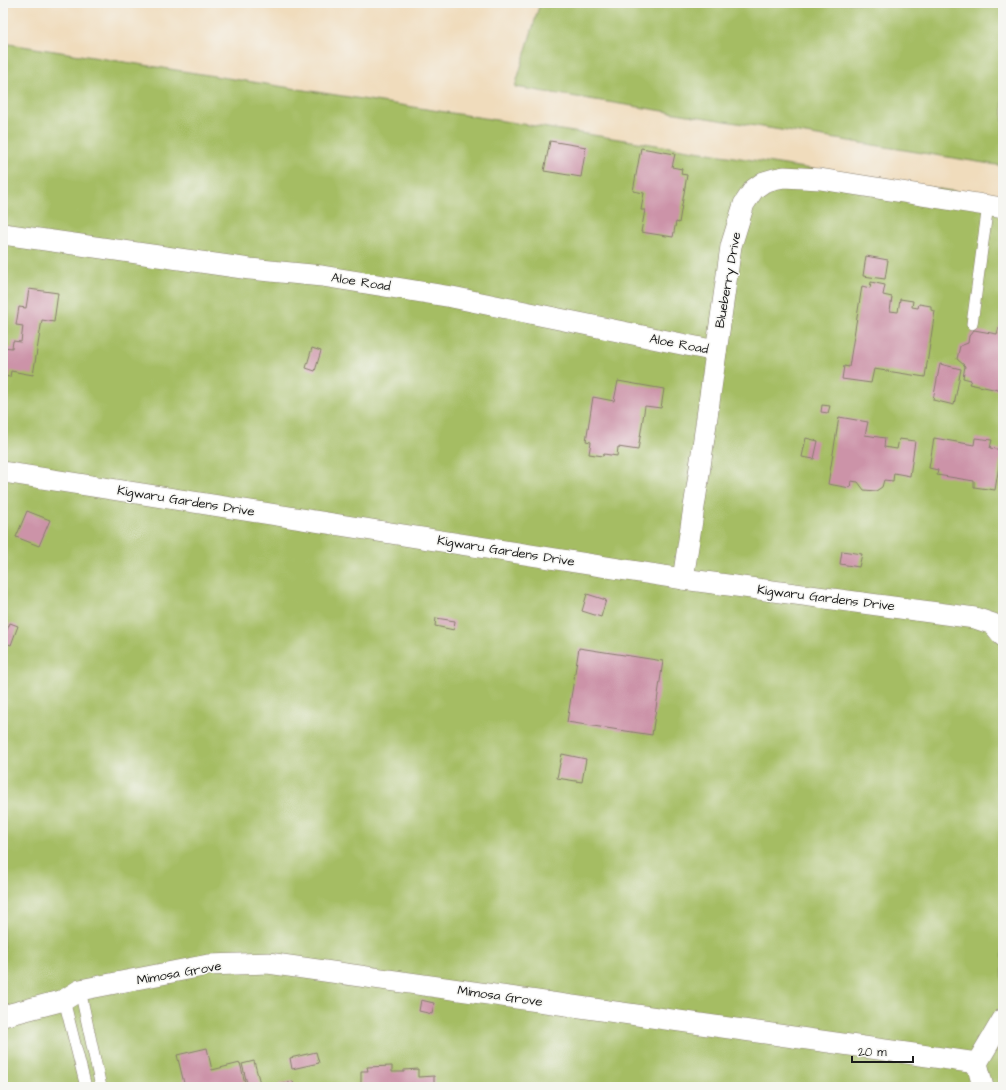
<svg xmlns="http://www.w3.org/2000/svg" width="1006" height="1090" font-family="'Architects Daughter',sans-serif">
  <style>
    .green { fill: #a5bd63; stroke: #606c40 }
    .building { fill: #cc93a8 }
    .lines { fill: none; stroke-linecap: round; stroke-linejoin: round }
    .service-casing { stroke: #867c6c; stroke-width: 12 }
    .minor-casing { stroke: #867c6c; stroke-width: 22 }
    .service { stroke: #fff; stroke-width: 11 }
    .minor { stroke: #fff; stroke-width: 21 }
    .labels { text-anchor: middle; dominant-baseline: central; stroke-width: 3; stroke-linejoin: round; paint-order: stroke }
    .street-label { font-size: 13px; fill: #1c1c1c; stroke: #f6f6f2 }
  </style>
  <rect width="100%" height="100%" fill="#f6f6f2"/>
  <filter id="ink" filterUnits="userSpaceOnUse"><feTurbulence type="fractalNoise" baseFrequency=".025" numOctaves="2"/><feDisplacementMap in="SourceGraphic" scale="8" xChannelSelector="R" yChannelSelector="G"/><feConvolveMatrix kernelMatrix="1 2 1 2 8 2 1 2 1" color-interpolation-filters="sRGB"/></filter>
  <filter id="wash" filterUnits="userSpaceOnUse"><feTurbulence type="fractalNoise" baseFrequency=".012" numOctaves="4" result="noise"/><feDisplacementMap in="SourceGraphic" scale="16" xChannelSelector="R" yChannelSelector="G"/><feGaussianBlur stdDeviation="0.9" result="paint"/><feColorMatrix in="noise" values="0 0 0 0 0 0 0 0 0 0 0 0 0 0 0 0 0 1.4 0 .05"/><feComposite in="paint" operator="in"/></filter>
  <g filter="url(#wash)">
    <rect width="100%" height="100%" fill="#f0dcbc"/>
    <g class="green">
      <polygon points="540,3 1003,3 1003,166 515,87"/>
      <polygon points="3,43 1003,199 1003,1087 3,1087"/>
    </g>
    <g id="blocks">
      <g class="building">
        <polygon points="550,141 586,147 581,177 544,171"/>
        <polygon points="641,148 675,154 672,167 682,169 681,174 687,175 679,223 676,222 673,237 641,232 645,210 641,210 644,193 633,191"/>
        <polygon points="866,256 888,260 885,279 863,276"/>
        <polygon points="871,282 885,285 883,295 892,297 890,311 898,312 900,299 913,301 912,307 918,308 919,304 931,306 931,310 935,311 925,377 874,369 871,383 842,379 844,366 849,367 862,286 870,288"/>
        <polygon points="29,289 58,293 54,322 42,320 33,375 11,371 10,377 3,376 3,347 12,348 13,341 21,342 23,326 16,325 19,307 26,308"/>
        <polygon points="999,327 1003,328 1003,391 969,384 971,380 963,378 965,366 957,359 960,346 968,343 969,336 974,330 997,334"/>
        <polygon points="312,348 321,351 315,371 306,368"/>
        <polygon points="940,364 961,369 954,405 933,400"/>
        <polygon points="618,381 664,389 661,408 645,406 638,450 618,447 617,456 604,454 603,456 589,454 591,442 586,441 593,397 614,401"/>
        <polygon points="822,405 830,406 828,413 821,412"/>
        <polygon points="839,417 868,422 865,435 885,438 884,447 897,449 899,439 915,441 910,476 894,473 893,481 884,480 882,487 876,491 864,490 858,482 851,481 850,488 828,484"/>
        <polygon points="806,438 818,441 814,459 802,457"/>
        <polygon points="934,438 974,445 975,438 992,440 990,448 1003,450 1003,460 1000,460 995,490 974,487 974,481 937,475 938,470 929,468"/>
        <polygon points="27,511 50,520 39,546 16,537"/>
        <polygon points="842,551 862,554 859,567 840,564"/>
        <polygon points="587,594 606,600 601,617 582,611"/>
        <polygon points="436,618 455,621 454,630 435,626"/>
        <polygon points="10,623 18,626 11,645 3,642 3,629 7,630"/>
        <polygon points="579,648 663,661 652,735 567,722"/>
        <polygon points="562,754 586,759 582,782 557,778"/>
        <polygon points="421,1000 434,1003 432,1014 419,1011"/>
        <polygon points="207,1048 212,1070 240,1063 246,1087 185,1087 177,1055"/>
        <polygon points="316,1052 319,1063 292,1069 290,1058"/>
        <polygon points="254,1061 261,1087 248,1087 242,1064"/>
        <polygon points="392,1066 392,1072 404,1072 404,1070 418,1069 418,1077 434,1076 434,1087 361,1087 361,1071 368,1071 367,1067"/>
        <polygon points="293,1081 294,1087 279,1087 279,1084"/>
      </g>
    </g>
  </g>
  <g filter="url(#ink)">
    <use href="#blocks" fill-opacity="0" stroke="#867c6c" stroke-width="1"/>
    <g class="lines">
      <g class="service-casing">
        <g id="service">
          <polyline points="972,324 988,205"/>
          <polyline points="80,990 101,1087"/>
          <polyline points="64,1000 86,1087"/>
        </g>
      </g>
      <g class="minor-casing">
        <g id="minor">
          <polyline points="3,234 250,269 322,276 403,289 452,297 716,351"/>
          <polyline points="3,472 683,579 975,618 993,624 1003,636"/>
          <polyline points="683,579 698,481 731,246 744,204 754,189 764,182 774,179 784,177 820,179 1003,208"/>
          <polyline points="3,1016 64,1000 80,990 208,965 268,963 977,1063 983,1087"/>
          <polyline points="977,1063 1003,1019"/>
        </g>
      </g>
      <use href="#service" class="service"/>
      <use href="#minor" class="minor"/>
    </g>
  </g>
  <g class="labels">
    <g class="street-label">
      <text transform="translate(728 280) rotate(-80)">Blueberry Drive</text>
      <text transform="translate(361 282) rotate(9)">Aloe Road</text>
      <text transform="translate(679 344) rotate(11)">Aloe Road</text>
      <text transform="translate(186 501) rotate(9)">Kigwaru Gardens Drive</text>
      <text transform="translate(506 551) rotate(9)">Kigwaru Gardens Drive</text>
      <text transform="translate(826 598) rotate(7)">Kigwaru Gardens Drive</text>
      <text transform="translate(179 973) rotate(-10)">Mimosa Grove</text>
      <text transform="translate(500 996) rotate(8)">Mimosa Grove</text>
    </g>
  </g>
  <rect width="1006" height="1090" fill="none" stroke="#f6f6f2" stroke-width="16"/>
  <path d="M852 1056v6h61v-6" fill="none" stroke="#1c1c1c" stroke-width="2"/>
  <text x="858" y="1056" font-size="12" fill="#1c1c1c" stroke="#f6f6f2" stroke-width="3" paint-order="stroke">20 m</text>
</svg>
